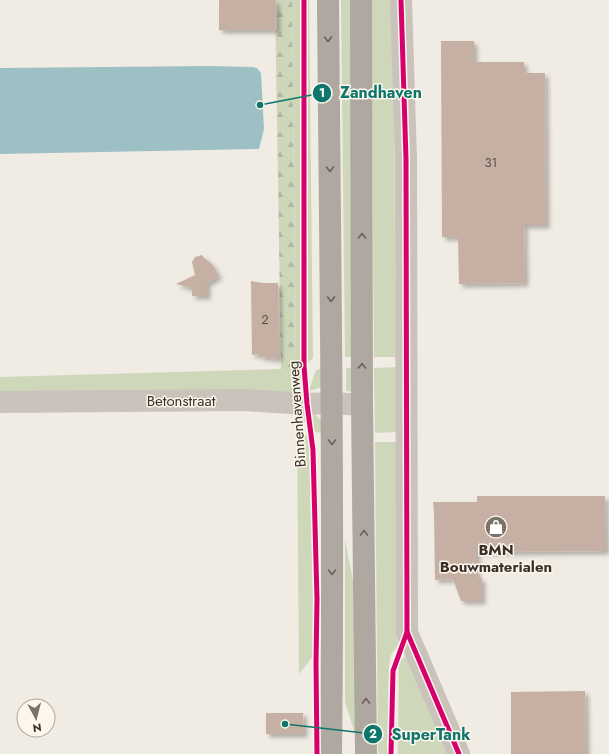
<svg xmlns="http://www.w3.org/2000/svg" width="609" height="754" font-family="Jost,sans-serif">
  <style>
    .grass { fill: #cfd7bb }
    .forest { fill: url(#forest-firs) }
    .water { fill: #9dc0c4 }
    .building { fill: #c6b0a3; filter: url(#shadow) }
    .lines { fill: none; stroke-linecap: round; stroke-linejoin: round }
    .minor { stroke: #c9c3bc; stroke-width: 22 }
    .major { stroke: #aea8a1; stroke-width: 22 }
    .cycleway-casing { stroke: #fcf6eb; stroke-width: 8 }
    .cycleway { stroke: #d6006c; stroke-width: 5 }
    .oneway { stroke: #696059 }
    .labels { text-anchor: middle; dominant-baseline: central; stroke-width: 3; stroke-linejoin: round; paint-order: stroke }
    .number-label { font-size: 13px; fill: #5e5048 }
    .street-label { font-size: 15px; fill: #3b3029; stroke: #fcf6eb }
    .poi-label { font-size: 15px; font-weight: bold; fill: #3b3029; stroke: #fcf6eb }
    .leader { fill: none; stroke: #0f766e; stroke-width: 1.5 }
    .callout-dot { fill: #0f766e; stroke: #fcf6eb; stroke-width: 1.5 }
    .mark-label { font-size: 12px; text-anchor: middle; font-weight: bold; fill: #fff }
    .callout-label { font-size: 16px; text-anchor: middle; font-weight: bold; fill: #0f766e; stroke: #fcf6eb; stroke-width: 3; stroke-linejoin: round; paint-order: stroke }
  </style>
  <defs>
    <pattern id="forest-firs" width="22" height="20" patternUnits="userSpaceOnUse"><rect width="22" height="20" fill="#cfd7bb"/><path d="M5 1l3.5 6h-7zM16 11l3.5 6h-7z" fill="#b3b9a1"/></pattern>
    <filter id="shadow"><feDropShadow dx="3.5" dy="3.5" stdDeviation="2" flood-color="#0004"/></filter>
  </defs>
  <rect width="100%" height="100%" fill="#f0ebe3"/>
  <g class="grass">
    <polygon points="292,0 309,0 313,358 308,362 298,393 0,397 0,377 281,369 281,367 296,367"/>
    <polygon points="341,0 351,0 358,357 345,357"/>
    <polygon points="371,0 394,0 395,276 397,357 374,357"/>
    <polygon points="398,367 398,432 375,433 374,368"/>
    <polygon points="325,368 325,386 309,391 316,370"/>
    <polygon points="346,368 358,368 358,392 346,391"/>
    <polygon points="294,411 308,412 317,416 325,425 325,433 315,432"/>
    <polygon points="297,427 312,441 313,656 299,674"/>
    <polygon points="375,442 398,442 400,642 391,655 389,665 388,754 378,754"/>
    <polygon points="345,539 358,607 356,737 345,702"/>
    <polygon points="406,656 448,754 398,754 399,661"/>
  </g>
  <polygon class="forest" points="275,0 292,0 296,367 281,367"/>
  <polygon class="water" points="210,66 252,67 257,68 261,73 264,129 259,149 0,154 0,68"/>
  <g class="building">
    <polygon points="219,0 276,0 277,30 219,30"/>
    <polygon points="441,41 474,41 474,62 524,62 524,73 545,73 546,225 524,225 525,283 459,284 458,237 442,237"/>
    <polygon points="202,255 204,258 212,264 219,276 207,283 207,296 192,296 192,288 176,284 195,275 192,262 195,257"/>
    <polygon points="251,281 262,283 278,283 279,359 262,357 260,357 260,354 252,355"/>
    <polygon points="477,496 605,496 606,551 477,552 477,578 482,578 482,601 461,601 453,579 435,580 434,512 433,502 477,502"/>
    <polygon points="585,691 586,754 511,754 511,692"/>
    <polygon points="266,713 303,713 304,734 266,734"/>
  </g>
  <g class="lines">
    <g class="minor">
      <polyline points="401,0 406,159 407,632 459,754"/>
      <polyline points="0,402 244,400 307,404 332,403 362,405"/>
    </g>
    <g class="major">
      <path d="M 328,0 C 330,251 334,503 331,754"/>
      <polyline points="361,0 362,405 366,754"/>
    </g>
    <g class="cycleway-casing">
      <g id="cycleway">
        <polyline points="304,0 304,366 307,404 313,450 317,599 316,663 317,754"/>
        <polyline points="401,0 406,159 407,632 459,754"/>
        <polyline points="391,754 393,671 407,632"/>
      </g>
    </g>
    <use href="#cycleway" class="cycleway"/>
  </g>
  <defs><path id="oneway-chevron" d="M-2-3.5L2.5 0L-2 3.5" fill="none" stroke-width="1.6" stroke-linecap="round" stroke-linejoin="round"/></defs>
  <g class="oneway">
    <use href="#oneway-chevron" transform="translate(328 39) rotate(89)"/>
    <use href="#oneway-chevron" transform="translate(330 169) rotate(89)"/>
    <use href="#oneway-chevron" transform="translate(362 236) rotate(-90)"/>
    <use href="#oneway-chevron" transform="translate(331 299) rotate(89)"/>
    <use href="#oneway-chevron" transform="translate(362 366) rotate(-90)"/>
    <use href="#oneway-chevron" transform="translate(332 442) rotate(90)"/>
    <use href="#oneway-chevron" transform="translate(364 533) rotate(-91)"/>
    <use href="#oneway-chevron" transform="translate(332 572) rotate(90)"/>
    <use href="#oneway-chevron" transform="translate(366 701) rotate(-91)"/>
  </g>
  <defs>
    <g id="shop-disc" transform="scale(1.15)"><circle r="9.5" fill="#7a716a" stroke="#fcf6eb"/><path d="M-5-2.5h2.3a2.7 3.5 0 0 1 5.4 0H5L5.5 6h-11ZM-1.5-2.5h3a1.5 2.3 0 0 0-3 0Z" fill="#fff"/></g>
  </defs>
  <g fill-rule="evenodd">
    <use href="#shop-disc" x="496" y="527"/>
  </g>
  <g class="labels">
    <g class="number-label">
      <text x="491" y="162">31</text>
      <text x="265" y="319">2</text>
    </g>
    <g class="street-label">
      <text x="181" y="401">Betonstraat</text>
      <text transform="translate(297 414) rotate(-94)">Binnenhavenweg</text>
    </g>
    <g class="poi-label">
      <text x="496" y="550">BMN<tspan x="496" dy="17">Bouwmaterialen</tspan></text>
    </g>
  </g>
  <path class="leader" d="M260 105L322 93M285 724L373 734"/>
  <g class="callout-dot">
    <circle cx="260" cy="105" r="4"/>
    <circle cx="285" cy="724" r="4"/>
    <circle cx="322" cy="93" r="10"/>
    <circle cx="373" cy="734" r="10"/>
  </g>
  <g class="mark-label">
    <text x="322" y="97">1</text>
    <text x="373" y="738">2</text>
  </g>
  <g class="callout-label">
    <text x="381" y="98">Zandhaven</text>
    <text x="431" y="740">SuperTank</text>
  </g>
  <g transform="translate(36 718) rotate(173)"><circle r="19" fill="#fcf6eb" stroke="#afa79d"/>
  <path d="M0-3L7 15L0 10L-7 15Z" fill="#7a716a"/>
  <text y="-6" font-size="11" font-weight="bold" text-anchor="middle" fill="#3b3029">N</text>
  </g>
</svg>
